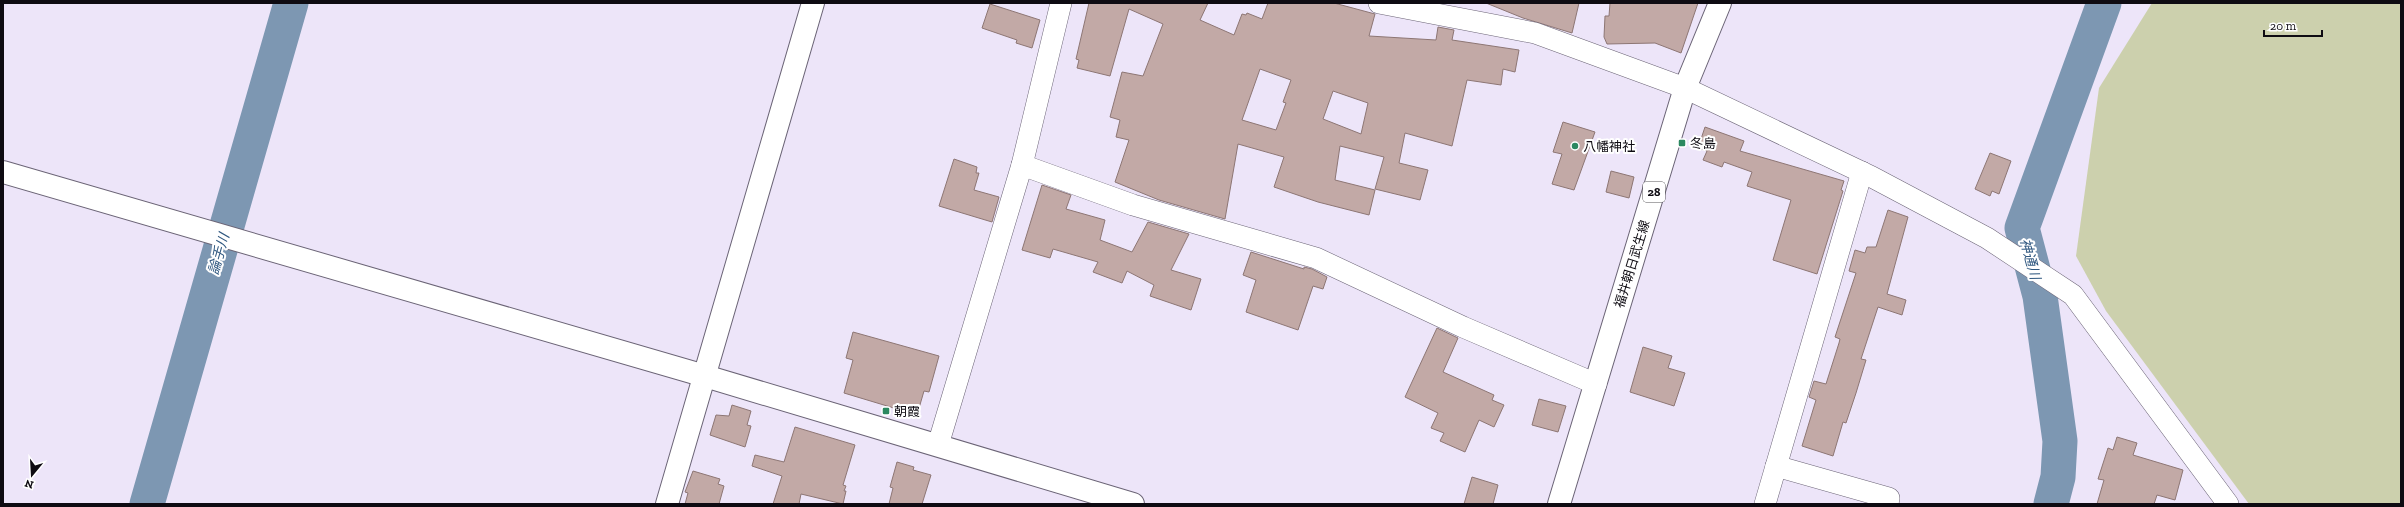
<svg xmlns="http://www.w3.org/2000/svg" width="2404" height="507" font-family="'Zilla Slab','Noto Sans JP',serif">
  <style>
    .green { fill: #ccd0ad }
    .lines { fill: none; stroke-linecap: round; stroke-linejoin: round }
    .river { stroke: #7d97b2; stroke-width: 35 }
    .building { fill: #c2a9a6; stroke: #8d7674; fill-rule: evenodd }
    .minor-casing { stroke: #6b6476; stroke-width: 22 }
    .tertiary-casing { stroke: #6b6476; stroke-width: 24 }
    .primary-casing { stroke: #6b6476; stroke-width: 24 }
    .minor { stroke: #fff; stroke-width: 21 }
    .tertiary { stroke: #fff; stroke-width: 22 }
    .primary { stroke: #fff; stroke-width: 22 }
    .poi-dot { fill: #2b8860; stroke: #fff; stroke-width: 1.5 }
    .labels { text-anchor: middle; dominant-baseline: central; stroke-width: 4; stroke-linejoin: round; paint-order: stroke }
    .shield { fill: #fff; stroke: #565459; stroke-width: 1 }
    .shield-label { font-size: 12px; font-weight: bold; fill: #0e0b12 }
    .poi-label { font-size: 13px; fill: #0e0b12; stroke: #fff; text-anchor: start }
    .street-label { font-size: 13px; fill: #0e0b12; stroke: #fff }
    .water-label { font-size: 14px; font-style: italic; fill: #305880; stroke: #fff }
  </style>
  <rect width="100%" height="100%" fill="#ede5f9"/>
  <polygon class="green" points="2152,3 2401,3 2401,504 2249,504 2106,311 2076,256 2099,88"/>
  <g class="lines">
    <g class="river">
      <polyline points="147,504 291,3"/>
      <polyline points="2051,504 2058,477 2060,441 2040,296 2022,228 2104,3"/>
    </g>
  </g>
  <g class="building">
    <path d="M 1089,3 L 1208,3 L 1200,20 L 1234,35 L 1242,14 L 1246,15 L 1247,13 L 1262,19 L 1268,3 L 1334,3 L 1375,14 L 1369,36 L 1436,40 L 1438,27 L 1454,30 L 1452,40 L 1519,50 L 1515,72 L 1503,69 L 1501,85 L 1467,80 L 1452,146 L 1405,133 L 1399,163 L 1428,170 L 1420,200 L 1375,189 L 1384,157 L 1340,146 L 1335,180 L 1375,190 L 1369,215 L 1318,202 L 1274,187 L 1284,157 L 1238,144 L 1225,219 L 1159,200 L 1115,182 L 1129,140 L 1116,137 L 1120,120 L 1110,117 L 1122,72 L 1143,76 L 1163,24 L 1129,9 L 1110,76 L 1077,68 L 1079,60 L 1076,59 ZM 1260,69 L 1291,80 L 1283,102 L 1286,103 L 1276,130 L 1242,120 ZM 1333,91 L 1368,103 L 1361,134 L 1323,119 Z"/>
    <polygon points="1486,3 1579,3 1572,33 1523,18"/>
    <polygon points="1610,3 1698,3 1681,53 1655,43 1607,44 1604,37 1605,16 1609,16"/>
    <polygon points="990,4 1040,20 1032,48 1016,43 1017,40 982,28"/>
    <polygon points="1563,122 1595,132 1574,190 1552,184 1562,154 1553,152"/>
    <polygon points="1705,127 1744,141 1740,151 1844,181 1841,190 1843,191 1817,274 1773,260 1791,200 1747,186 1752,172 1724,162 1722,167 1703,160 1707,151 1698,148"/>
    <polygon points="1990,153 2011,161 1999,194 1992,191 1990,196 1975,189"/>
    <polygon points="954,159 977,167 976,173 979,173 974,190 999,197 992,222 939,206"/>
    <polygon points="1611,171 1634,177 1629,198 1606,192"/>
    <polygon points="1042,185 1071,195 1066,209 1105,220 1100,240 1132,252 1148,222 1189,234 1171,270 1201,279 1191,310 1150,296 1154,285 1127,271 1122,283 1093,272 1098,262 1053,249 1050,258 1022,250"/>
    <polygon points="1888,210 1908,217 1887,294 1906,300 1902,315 1878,307 1861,359 1866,360 1856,393 1846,423 1843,422 1833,456 1802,446 1816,400 1809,397 1814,381 1826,384 1839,343 1840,339 1835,337 1856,273 1849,271 1855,250 1865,253 1867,247 1876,247"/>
    <polygon points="1251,252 1304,269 1304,267 1312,269 1327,277 1323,289 1313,286 1298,330 1246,312 1256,280 1243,275"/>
    <polygon points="1437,328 1458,338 1443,372 1494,395 1492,400 1504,405 1494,427 1479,420 1465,452 1440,441 1444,433 1431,428 1438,413 1405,397"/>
    <polygon points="853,332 939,356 929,392 924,391 917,415 844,393 853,360 846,358"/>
    <polygon points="1643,347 1672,356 1668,368 1685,373 1674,406 1630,392"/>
    <polygon points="1539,399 1566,406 1558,432 1532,425"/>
    <polygon points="732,405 751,411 747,425 751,426 745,447 710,435 716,415 729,416"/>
    <polygon points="795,427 855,445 843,485 846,486 844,491 846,491 843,504 801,494 799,504 773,504 782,476 752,466 755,455 784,462"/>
    <polygon points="2117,437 2137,443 2133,455 2183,470 2175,500 2157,495 2154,504 2097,504 2104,480 2098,479 2108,448 2113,450"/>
    <polygon points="897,462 914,467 913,470 931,475 922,504 889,504 893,488 890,487"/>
    <polygon points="693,471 720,479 718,484 724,486 719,504 685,504 688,493 685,492"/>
    <polygon points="1472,477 1498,485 1493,504 1464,504"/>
  </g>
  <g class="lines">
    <g class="minor-casing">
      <g id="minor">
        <polyline points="1379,3 1535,33 1685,88 1872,177 1987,238 2073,295 2228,504"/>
        <polyline points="1022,165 1133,205 1316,258 1463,327 1596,384"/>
        <polyline points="938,445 1022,165 1061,3"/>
        <polyline points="1776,466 1889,498 1888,504"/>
        <polyline points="1765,504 1862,172"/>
      </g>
    </g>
    <g class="tertiary-casing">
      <g id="tertiary">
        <polyline points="3,172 705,376 1133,504"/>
        <polyline points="667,504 813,3"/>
      </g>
    </g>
    <g class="primary-casing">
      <polyline id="primary" points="1559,504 1685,88 1720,3"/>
    </g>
    <use href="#minor" class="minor"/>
    <use href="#tertiary" class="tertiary"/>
    <use href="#primary" class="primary"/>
  </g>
  <g class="poi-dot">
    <rect x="1678" y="139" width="8" height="8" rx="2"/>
    <circle cx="1575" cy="146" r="4"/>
    <rect x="882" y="407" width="8" height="8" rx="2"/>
  </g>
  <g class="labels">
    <rect class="shield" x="1643" y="182" width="22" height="20" rx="3"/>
    <g class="shield-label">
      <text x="1654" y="192">28</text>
    </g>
    <g class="poi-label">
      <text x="1690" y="143">冬島</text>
      <text x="1583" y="146">八幡神社</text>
      <text x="894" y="411">朝霞</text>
    </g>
    <g class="street-label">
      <text transform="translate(1632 264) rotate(-73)">福井朝日武生線</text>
    </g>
    <g class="water-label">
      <text transform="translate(219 254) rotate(-74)">論手川</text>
      <text transform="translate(2030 259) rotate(75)">神通川</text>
    </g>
  </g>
  <rect width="2404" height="507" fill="none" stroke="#0e0b12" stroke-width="8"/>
  <g transform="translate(32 475) rotate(198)" stroke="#ffffff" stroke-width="3" paint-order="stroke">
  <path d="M0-3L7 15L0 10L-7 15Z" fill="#0e0b12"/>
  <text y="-6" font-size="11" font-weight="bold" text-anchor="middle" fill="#0e0b12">N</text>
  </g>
  <path d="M2264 30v6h58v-6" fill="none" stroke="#0e0b12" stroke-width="2"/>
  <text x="2270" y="30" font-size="12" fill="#0e0b12" stroke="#ffffff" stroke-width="3" paint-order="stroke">20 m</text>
</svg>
